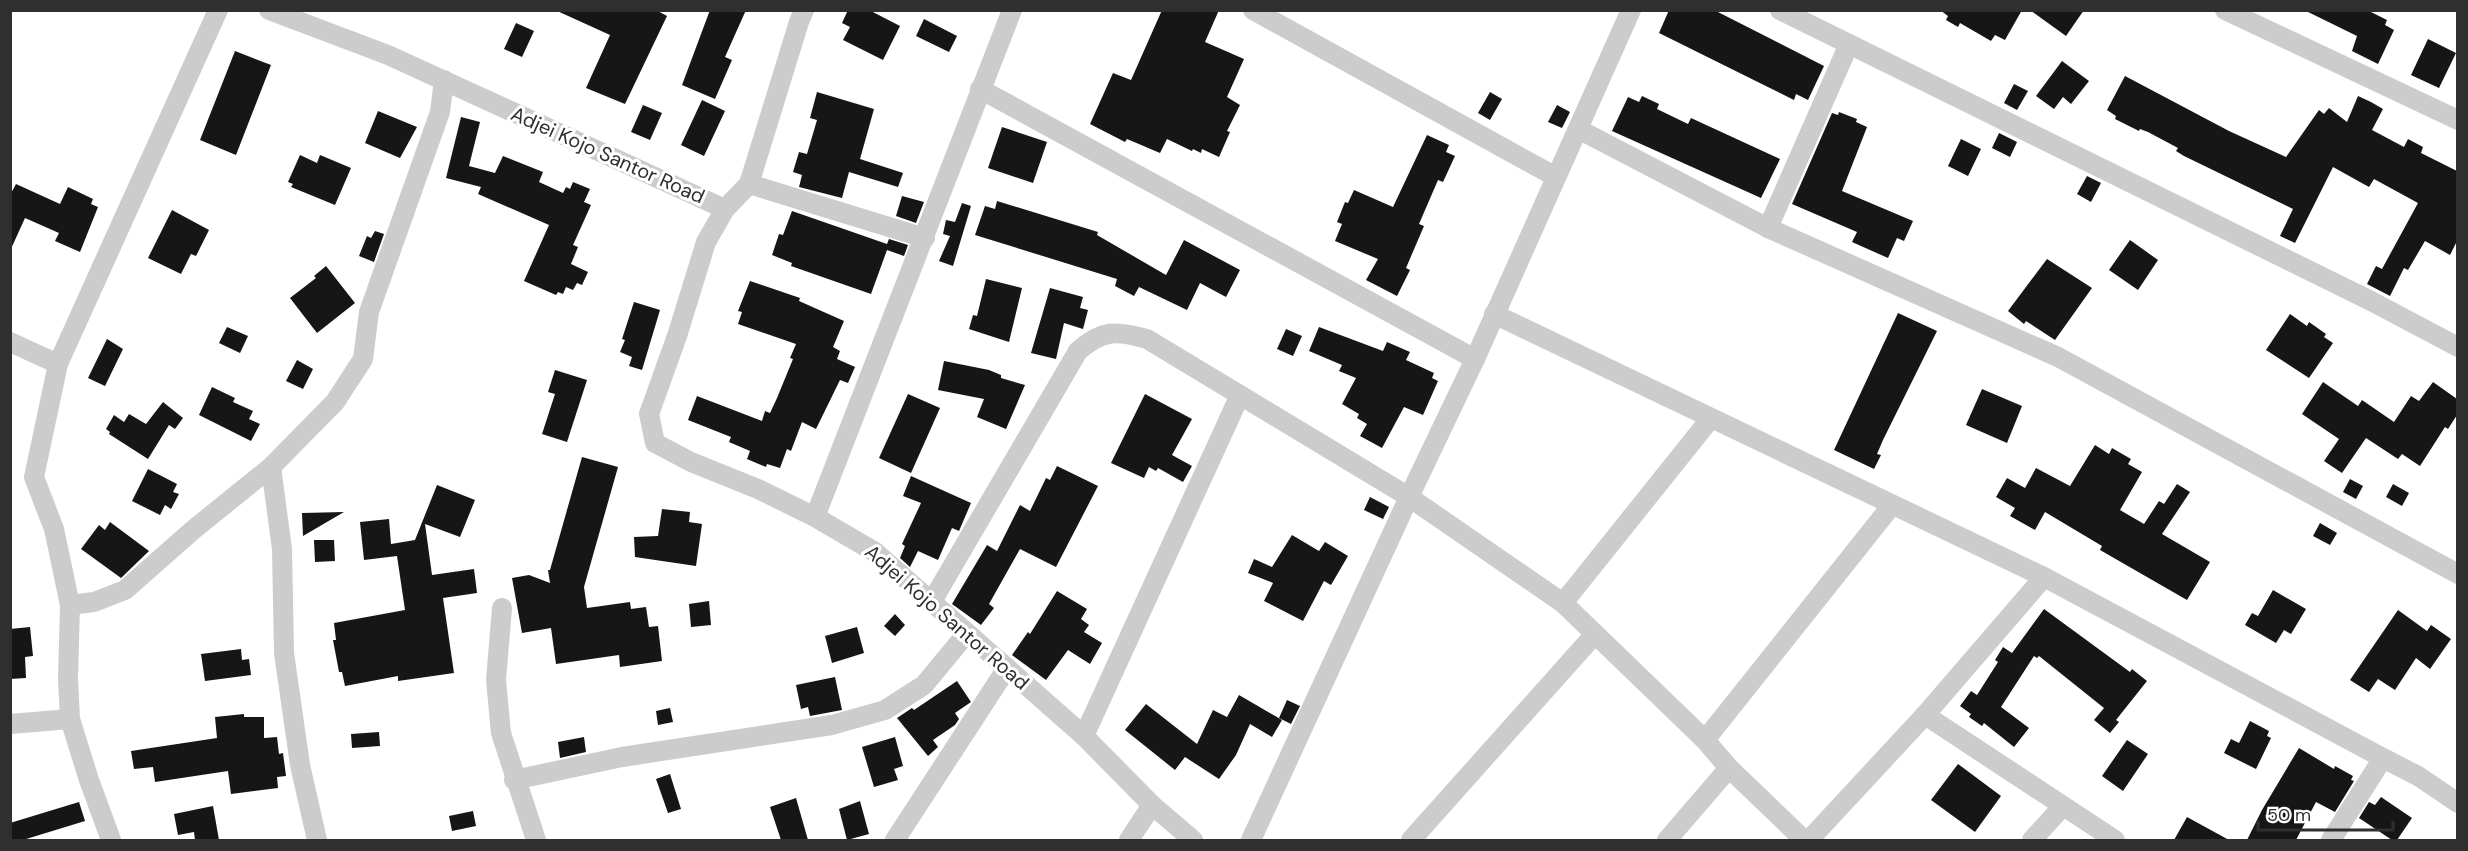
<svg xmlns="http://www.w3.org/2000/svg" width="2468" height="851" font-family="'DM Sans',sans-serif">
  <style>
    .building { fill: #161616 }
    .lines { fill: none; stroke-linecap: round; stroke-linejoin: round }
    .minor { stroke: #ccc; stroke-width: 20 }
    .labels { text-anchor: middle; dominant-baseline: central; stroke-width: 6; stroke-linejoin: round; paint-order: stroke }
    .street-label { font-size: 20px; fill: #2f2f2f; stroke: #fff }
  </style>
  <rect width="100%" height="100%" fill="#fff"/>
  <g class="building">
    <polygon points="555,10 656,10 667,16 625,104 586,88 610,35"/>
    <polygon points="710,10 746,10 725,57 732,60 715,99 682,85"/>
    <polygon points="848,10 869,10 900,26 883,60 843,40 850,27 842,23"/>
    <polygon points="1162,10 1219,10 1205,42 1244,59 1227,97 1240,105 1227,131 1230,132 1219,157 1202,149 1201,153 1193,149 1192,151 1167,139 1160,153 1127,139 1125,142 1090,124 1113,73 1131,80"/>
    <polygon points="1669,10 1714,10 1824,66 1808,100 1796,94 1794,100 1659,33"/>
    <polygon points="1940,10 2022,10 2005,40 1995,35 1991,41 1960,23 1958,27 1946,20 1948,16"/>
    <polygon points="2030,10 2084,10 2066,36"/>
    <polygon points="2304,10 2367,10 2387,20 2385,25 2394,30 2378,64 2352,51 2357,36"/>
    <polygon points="924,19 957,36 949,52 916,36"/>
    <polygon points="516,23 534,31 522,57 504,49"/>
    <polygon points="2428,39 2456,53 2439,88 2411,75"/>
    <polygon points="235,51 271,65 236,155 200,140"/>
    <polygon points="2062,61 2089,81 2071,104 2063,97 2054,109 2036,96"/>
    <polygon points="2125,76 2229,131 2286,157 2319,110 2324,114 2329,108 2347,122 2358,96 2371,102 2383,109 2372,130 2404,147 2408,139 2423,147 2421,153 2457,171 2457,241 2450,255 2425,241 2408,270 2404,268 2390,296 2367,284 2376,266 2382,269 2418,203 2374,179 2369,187 2333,167 2295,243 2280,236 2293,209 2184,156 2176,151 2178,148 2148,132 2140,129 2139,131 2115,119 2116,116 2107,110"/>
    <polygon points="2014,84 2028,91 2017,110 2004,103"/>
    <polygon points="817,92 874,109 860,159 903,173 898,187 849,172 842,198 799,187 802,175 793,172 799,152 807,154 817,120 810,118"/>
    <polygon points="1490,92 1502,99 1490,120 1478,113"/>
    <polygon points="1642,96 1659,104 1657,109 1688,124 1691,118 1780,159 1761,198 1612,131 1628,97 1639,102"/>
    <polygon points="702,100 725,111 704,156 681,145"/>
    <polygon points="643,105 662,113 650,140 631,132"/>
    <polygon points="1557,105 1570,112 1562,128 1548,122"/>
    <polygon points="378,111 417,127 400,158 365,143"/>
    <polygon points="1839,112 1857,119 1856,122 1867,127 1842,191 1913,221 1904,241 1897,238 1888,258 1852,242 1857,232 1792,204 1832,113 1838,115"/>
    <polygon points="461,117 480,122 469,166 495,173 503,156 543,172 539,182 563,193 566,187 570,189 573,182 590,189 584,202 591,205 573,245 578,247 571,264 588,272 582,285 577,283 573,290 566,287 563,294 558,292 556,295 524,281 549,225 478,194 481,187 446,178"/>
    <polygon points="1002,127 1047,142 1033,183 988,168"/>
    <polygon points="1999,133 2017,142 2010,157 1992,148"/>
    <polygon points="1427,135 1449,145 1446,152 1455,156 1443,182 1438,180 1419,224 1424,226 1406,268 1410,270 1397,296 1366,280 1378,259 1335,241 1342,224 1337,222 1345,202 1348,203 1354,190 1393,207"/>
    <polygon points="1961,139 1981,149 1968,176 1948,166"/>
    <polygon points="300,155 317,163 320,155 351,168 335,205 291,187 293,184 288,182"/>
    <polygon points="2087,176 2101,183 2091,202 2077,194"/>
    <polygon points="16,184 60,204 68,187 93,199 91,204 98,207 80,252 55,241 59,233 25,218 10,251 10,195"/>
    <polygon points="902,196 924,202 916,223 896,216"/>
    <polygon points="997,201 1098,232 1097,235 1166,275 1184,240 1240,270 1226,297 1200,283 1187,310 1139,287 1134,296 1115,286 1117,279 975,235 985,206 995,209"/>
    <polygon points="962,203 971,206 953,266 939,261 950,236 943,234 946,220 955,222"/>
    <polygon points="172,210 209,230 196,256 191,254 181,274 148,258"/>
    <polygon points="792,211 887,244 889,239 908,245 904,256 887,250 871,294 791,266 792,263 772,255 779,234 783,235"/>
    <polygon points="375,231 384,234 374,262 359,256 367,236 371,238"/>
    <polygon points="2130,240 2158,260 2138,290 2109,270"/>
    <polygon points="2047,259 2092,288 2055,340 2026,321 2024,324 2008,311"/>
    <polygon points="326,266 355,303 317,333 290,298 316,278 314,276"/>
    <polygon points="986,279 1022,288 1009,342 969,329 973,315 977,316"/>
    <polygon points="750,281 800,298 799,301 844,321 833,347 840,351 837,359 855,367 848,383 840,380 816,429 802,422 791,451 787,449 780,468 767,464 766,467 747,459 750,451 729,442 731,437 688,420 697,396 762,421 765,411 770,413 777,398 793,359 790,358 796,344 738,324 742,312 738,311"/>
    <polygon points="1050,288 1083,297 1080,308 1088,310 1083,329 1064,323 1056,359 1031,353"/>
    <polygon points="634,302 660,310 642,370 629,366 632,357 620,352 625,340 622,339"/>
    <polygon points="1898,313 1937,331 1883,440 1877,454 1881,455 1874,469 1834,450"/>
    <polygon points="2290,314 2307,326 2309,322 2326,334 2324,337 2333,343 2309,378 2266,350"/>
    <polygon points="227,327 248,336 240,353 219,343"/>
    <polygon points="1319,327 1383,351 1387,342 1410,352 1406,360 1434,373 1432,378 1438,381 1423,415 1404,407 1382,448 1360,436 1367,424 1357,418 1359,414 1342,404 1356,378 1339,371 1342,365 1309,351"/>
    <polygon points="1286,329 1302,336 1293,356 1277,349"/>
    <polygon points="107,339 123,349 105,386 88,378"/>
    <polygon points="297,360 313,369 303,389 286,381"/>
    <polygon points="944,361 989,370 1001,375 1001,378 1025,385 1006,429 977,417 984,399 938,390"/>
    <polygon points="555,370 587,380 567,442 542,434 555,394 548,392"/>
    <polygon points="2323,382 2358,406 2362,400 2394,422 2411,396 2419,401 2433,382 2457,399 2457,415 2448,429 2445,427 2420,466 2402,454 2398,459 2366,438 2342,473 2324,461 2339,439 2302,414"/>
    <polygon points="212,387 235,398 233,402 253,411 249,419 260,424 251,441 199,415"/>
    <polygon points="1982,389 2022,406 2007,443 1966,425"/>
    <polygon points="908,394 940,408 911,473 879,458"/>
    <polygon points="1145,394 1192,419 1172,455 1192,466 1183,482 1158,468 1156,471 1149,467 1144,478 1111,463"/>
    <polygon points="163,402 183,418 175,429 169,425 148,459 109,434 110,432 106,429 114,415 124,422 129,414 146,424"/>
    <polygon points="2095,445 2109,454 2112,448 2131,459 2128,464 2142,472 2120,510 2144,524 2159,501 2164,504 2177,484 2190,492 2162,534 2210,562 2187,600 2100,550 2102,546 2045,512 2035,530 2010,516 2015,508 1996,497 2007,478 2025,488 2036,468 2070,486"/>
    <polygon points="582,457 618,467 584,587 587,608 630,602 631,609 646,607 649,627 658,626 662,661 620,667 619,655 556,664 551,628 522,633 512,578 529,575 550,583 548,570 550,570"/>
    <polygon points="1057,466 1098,486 1056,567 1020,549 989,604 994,608 981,625 952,604 987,545 997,551 1020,505 1030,511 1046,478 1050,480"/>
    <polygon points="148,469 177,484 173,492 179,494 171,509 165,505 160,515 132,501"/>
    <polygon points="911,476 971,503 959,531 952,528 938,560 918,551 910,567 900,558 905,546 902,544 921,503 903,496"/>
    <polygon points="2350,479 2363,486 2356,499 2343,492"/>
    <polygon points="2393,484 2409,493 2402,506 2386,497"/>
    <polygon points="437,485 475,500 460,537 425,524 432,575 474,569 477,593 443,598 454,673 398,681 398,676 345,686 342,672 339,672 333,640 336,640 334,623 405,610 397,556 364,560 360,522 389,519 391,544 415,540"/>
    <polygon points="1370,497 1389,507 1383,519 1364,510"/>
    <polygon points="662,509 690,512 689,522 702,524 696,566 635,557 634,537 658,536"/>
    <polygon points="344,512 303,536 302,513"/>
    <polygon points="110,522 149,551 121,578 81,549 99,525 105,530"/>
    <polygon points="2320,523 2337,533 2330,545 2313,536"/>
    <polygon points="1292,535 1319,551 1325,542 1348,556 1331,585 1324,581 1303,621 1264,601 1273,583 1248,573 1254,559 1272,567"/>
    <polygon points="314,540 334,540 335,561 315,562"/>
    <polygon points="2273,590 2306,609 2291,634 2284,630 2276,643 2245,625 2252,613 2258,616"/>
    <polygon points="1057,591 1087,609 1081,619 1089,625 1084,632 1102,643 1090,664 1068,650 1046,680 1012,655 1028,632 1030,634"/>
    <polygon points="709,601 711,625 691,627 689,604"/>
    <polygon points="2044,609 2130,672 2132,669 2147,681 2116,720 2119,722 2110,733 2094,720 2104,708 2039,656 2037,658 2034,656 2001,707 2029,728 2014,747 1984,723 1982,726 1969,717 1971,714 1960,706 1971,691 1977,695 1998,662 1995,660 2003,647 2012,653"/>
    <polygon points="2398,610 2427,631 2431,625 2451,639 2430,669 2416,658 2395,690 2378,679 2369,692 2350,680"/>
    <polygon points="895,614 905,625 895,636 884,626"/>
    <polygon points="30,627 33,656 25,657 26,678 10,679 10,629"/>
    <polygon points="857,627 864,653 832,663 825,636"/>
    <polygon points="241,649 242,660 249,659 251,675 205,681 201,654"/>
    <polygon points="835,677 842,710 810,716 808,707 801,709 796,685"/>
    <polygon points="957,681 971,702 955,713 959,719 955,725 933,740 938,747 928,756 897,718 912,708 914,710"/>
    <polygon points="1239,695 1282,720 1272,737 1250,724 1236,755 1219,779 1185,757 1175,770 1125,730 1146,704 1197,744 1213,710 1227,717"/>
    <polygon points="1287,700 1300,706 1291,724 1279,718"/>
    <polygon points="670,708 673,722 658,725 656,711"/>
    <polygon points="244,714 244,717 264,717 264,738 277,737 279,754 283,753 286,776 277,777 278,788 231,794 228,771 155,782 153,767 134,769 131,751 217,738 215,717"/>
    <polygon points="2250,721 2269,731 2267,736 2271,738 2256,769 2224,753 2231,739 2239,743"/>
    <polygon points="379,732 380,746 352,748 351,734"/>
    <polygon points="584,737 586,752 560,758 558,742"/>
    <polygon points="895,737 903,766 894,769 898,780 874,787 862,747"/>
    <polygon points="2127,740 2148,754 2123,791 2102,776"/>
    <polygon points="2299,748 2334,769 2335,766 2353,776 2351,780 2354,781 2335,812 2316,802 2296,840 2247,840 2262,810"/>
    <polygon points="1958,764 2001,796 1975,832 1931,800"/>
    <polygon points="670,774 681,809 668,813 656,779"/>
    <polygon points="2381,797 2412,818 2397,840 2392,840 2359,818 2369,802 2375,805"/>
    <polygon points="796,798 808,840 781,840 770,807"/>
    <polygon points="860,801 869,834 847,840 839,809"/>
    <polygon points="79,802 85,821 23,840 10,840 10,823"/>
    <polygon points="213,806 219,840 195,840 194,832 178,835 174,814"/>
    <polygon points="473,811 476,826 452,831 449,816"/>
    <polygon points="2187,817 2229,840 2174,840"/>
  </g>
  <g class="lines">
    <g class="minor">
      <polyline points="269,10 388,55 725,209"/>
      <polyline points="804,10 799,22 749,184 725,209 706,242 677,336 649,414 655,443 691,462 758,489 815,517 875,552 1084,736 1152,805 1193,840"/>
      <polyline points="1253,10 1556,177"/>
      <polyline points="1780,10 2371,301 2458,347"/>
      <polyline points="2225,10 2458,120"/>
      <polyline points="980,89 1475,359"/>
      <polyline points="1578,129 1768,228 2058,357 2458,574"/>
      <polyline points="749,184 925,238"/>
      <polyline points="1768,228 1849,44"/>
      <polyline points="1494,314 2044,577"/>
      <polyline points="10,342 58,364"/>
      <polyline points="271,467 282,549 284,653 300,765 317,840"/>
      <polyline points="815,517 1012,10"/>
      <path d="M 931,603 L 1078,351 C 1102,330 1116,330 1147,339 L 1409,497 L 1563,603 L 1705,740 L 1729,768 L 1804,840"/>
      <polyline points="1563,603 1711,418"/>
      <polyline points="70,605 94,602 125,590 193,530 271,467 335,402 363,359 369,312 440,112 444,80"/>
      <polyline points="502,608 496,680 501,733 536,840"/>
      <polyline points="10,724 70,719"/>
      <polyline points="1084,736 1240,395"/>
      <polyline points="1705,740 1892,505"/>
      <polyline points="514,780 622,757 832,725 885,710 924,685 967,633"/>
      <polyline points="111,840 89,780 70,719 68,679 70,605 54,529 34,477 58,364 218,10"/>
      <polyline points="895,840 1007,668"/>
      <polyline points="1129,840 1152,805"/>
      <polyline points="1251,840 1409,497 1475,359 1631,10"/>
      <polyline points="1411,840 1595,634"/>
      <polyline points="1667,840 1729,768"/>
      <polyline points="1809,840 1925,715"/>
      <polyline points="2032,840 2063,806"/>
      <polyline points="2115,840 1925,715 2044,577 2383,758"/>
      <polyline points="2331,840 2383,758 2418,776 2458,803"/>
    </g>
  </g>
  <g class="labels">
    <g class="street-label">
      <text transform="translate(608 155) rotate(24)">Adjei Kojo Santor Road</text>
      <text transform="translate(947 617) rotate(41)">Adjei Kojo Santor Road</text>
    </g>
  </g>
  <rect width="2468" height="851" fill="none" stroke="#2f2f2f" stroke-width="24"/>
  <path d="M2258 821v9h135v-9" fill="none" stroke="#2f2f2f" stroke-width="3"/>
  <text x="2267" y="821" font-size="18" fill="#2f2f2f" stroke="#ffffff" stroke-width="4.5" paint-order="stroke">50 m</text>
</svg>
